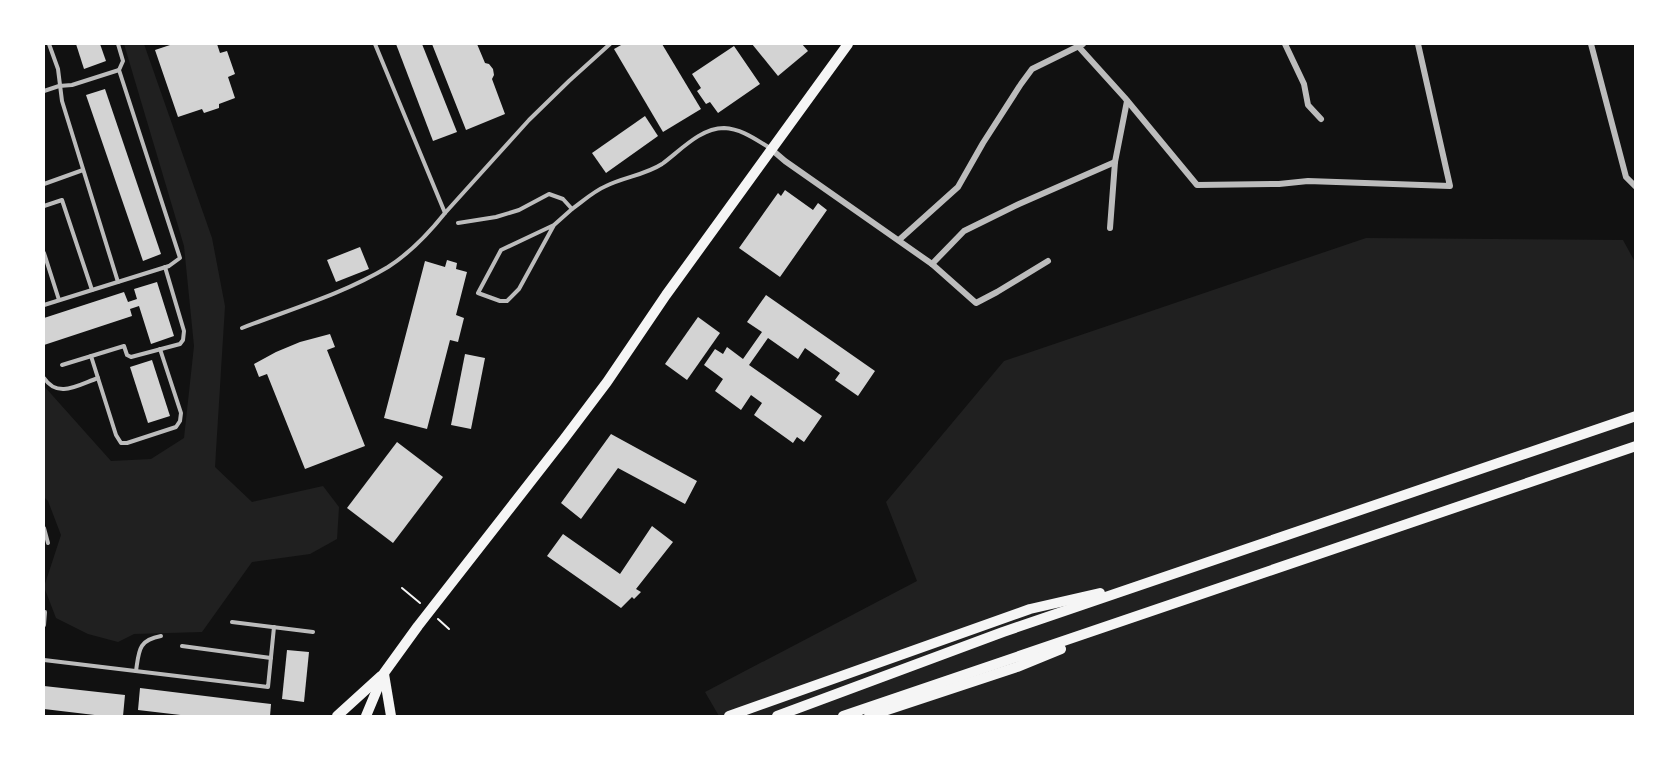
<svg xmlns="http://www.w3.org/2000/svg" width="1679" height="760" font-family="'DejaVu Sans',sans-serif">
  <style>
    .green { fill: #202020 }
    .building { fill: #d3d3d3 }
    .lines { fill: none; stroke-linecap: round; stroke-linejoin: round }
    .path { stroke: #f5f5f5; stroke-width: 2 }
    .service { stroke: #bcbcbc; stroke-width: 4 }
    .minor { stroke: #bcbcbc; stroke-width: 6 }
    .secondary { stroke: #f5f5f5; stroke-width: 10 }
    .primary { stroke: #f5f5f5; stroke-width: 10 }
  </style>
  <rect width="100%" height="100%" fill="#111"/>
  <g class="green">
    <polygon points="124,44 144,44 212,238 225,306 215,467 252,502 323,486 339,507 337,539 310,554 252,562 202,632 134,634 118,642 88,634 56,618 44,587 61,535 48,501 44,497 44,386 111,461 151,459 184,438 194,346 184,246"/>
    <polygon points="1366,238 1623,240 1635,262 1635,716 719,716 705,692 917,581 886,502 1004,361"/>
  </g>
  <g class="building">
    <polygon points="76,44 100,44 106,61 84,69"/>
    <polygon points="173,44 217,44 220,53 227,51 235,74 228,77 235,98 219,104 219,108 204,113 202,109 178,117 155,50"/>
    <polygon points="396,44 422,44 457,132 433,141"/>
    <polygon points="432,44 477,44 485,63 489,64 493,69 494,75 492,79 505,114 466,130"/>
    <polygon points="623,44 662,44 701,109 663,132 614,49"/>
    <polygon points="752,44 802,44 808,51 778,76"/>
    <polygon points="734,46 760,84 718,113 710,102 706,104 697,91 701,88 692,74"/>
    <polygon points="105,89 161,254 143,261 86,95"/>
    <polygon points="645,116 658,136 606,173 592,153"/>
    <polygon points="785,190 813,210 818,203 827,210 780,277 739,248 778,193 781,196"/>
    <polygon points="360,247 369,269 336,282 327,260"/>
    <polygon points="447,260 457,263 456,269 467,272 456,315 464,318 458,342 450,340 427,429 384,418 425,261 445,267"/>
    <polygon points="157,282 174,336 151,344 139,306 130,309 132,316 44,345 44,318 124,292 128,302 137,299 134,289"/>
    <polygon points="766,295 875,371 858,396 835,380 840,373 805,348 798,359 768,338 749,365 822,416 804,442 797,437 793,443 754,415 762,403 751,395 741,410 715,391 723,379 704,365 715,349 723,354 727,347 743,359 762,332 747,322"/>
    <polygon points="698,317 720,333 687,380 665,364"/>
    <polygon points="330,334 335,347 327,350 365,446 305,469 267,374 259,377 254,364 276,352 300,342"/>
    <polygon points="465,354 485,358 471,429 451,425"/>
    <polygon points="152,360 170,416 148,423 130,367"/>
    <polygon points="611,434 697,481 685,504 618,468 581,519 561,503"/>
    <polygon points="397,442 443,477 393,543 347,508"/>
    <polygon points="652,526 673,542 636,589 641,592 634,599 632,597 621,608 547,556 563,534 620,574"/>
    <polygon points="287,650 309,652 304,702 282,699"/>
    <polygon points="44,686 125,695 123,716 103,716 44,709"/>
    <polygon points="140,688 271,704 270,716 189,716 138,710"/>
  </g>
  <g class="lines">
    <g class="path">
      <polyline points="402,588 420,603"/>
      <polyline points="438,619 449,629"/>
    </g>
    <g class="service">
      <polyline points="49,44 58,69 62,101 118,282"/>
      <polyline points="375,44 445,213 529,120 569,81 610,44"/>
      <polyline points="44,91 59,86 72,85 119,70"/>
      <polyline points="44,184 83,170"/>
      <polyline points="44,206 62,200 92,290"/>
      <path d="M 458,223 L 496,217 L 519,210 L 549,194 L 563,199 L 572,209 C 583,201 594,191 606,186 C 624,177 645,175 662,164 C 680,151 700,128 724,128 C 742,129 755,139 770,148"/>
      <polyline points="554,225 501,250 478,293 500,301 507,301 519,289 554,225 572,209"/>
      <polyline points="44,253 59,300"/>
      <polyline points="44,305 169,266 180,258 119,70 123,61 118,44"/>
      <path d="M 242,328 C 291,309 343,294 388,267 C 410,253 429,233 445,213"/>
      <polyline points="91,356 116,435 121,443 127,443 176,427 180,421 181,413 160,349"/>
      <polyline points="62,365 124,346 127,355 131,357 180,344 183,340 184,331 165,267"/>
      <path d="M 44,378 C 58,399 78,385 98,378"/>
      <polyline points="44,528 48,543"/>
      <polyline points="232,622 313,632"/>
      <polyline points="44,625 45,612"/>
      <polyline points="182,646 271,658"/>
      <polyline points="44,660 268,687 274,627"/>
      <path d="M 136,671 C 139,651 138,640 161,636"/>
    </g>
    <g class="minor">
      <polyline points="1285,44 1304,84 1308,105 1321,119"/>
      <polyline points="1591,44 1626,177 1636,187"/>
      <polyline points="1078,46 1125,98 1197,185 1279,184 1308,181 1450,186 1418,44"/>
      <polyline points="771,149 785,161 932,264 976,303 997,292 1048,261"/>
      <polyline points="1110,228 1115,162 1127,101"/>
      <polyline points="899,240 958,187 983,143 1021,84 1032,69 1083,44"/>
      <polyline points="932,264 964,231 1019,204 1115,162"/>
    </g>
    <g class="secondary">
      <polyline points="729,716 1030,609 1100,593"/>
      <polyline points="777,716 1003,632 1636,416"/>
      <polyline points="843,716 1636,446"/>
      <polyline points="869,716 1017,667 1061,649"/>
    </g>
    <g class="primary">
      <polyline points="384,674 391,716"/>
      <polyline points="337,716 381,676"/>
      <polyline points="366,716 384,673 418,626 564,439 607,382 666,295 848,44"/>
    </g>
  </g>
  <rect width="1679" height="760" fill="none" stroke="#ffffff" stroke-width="90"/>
</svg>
